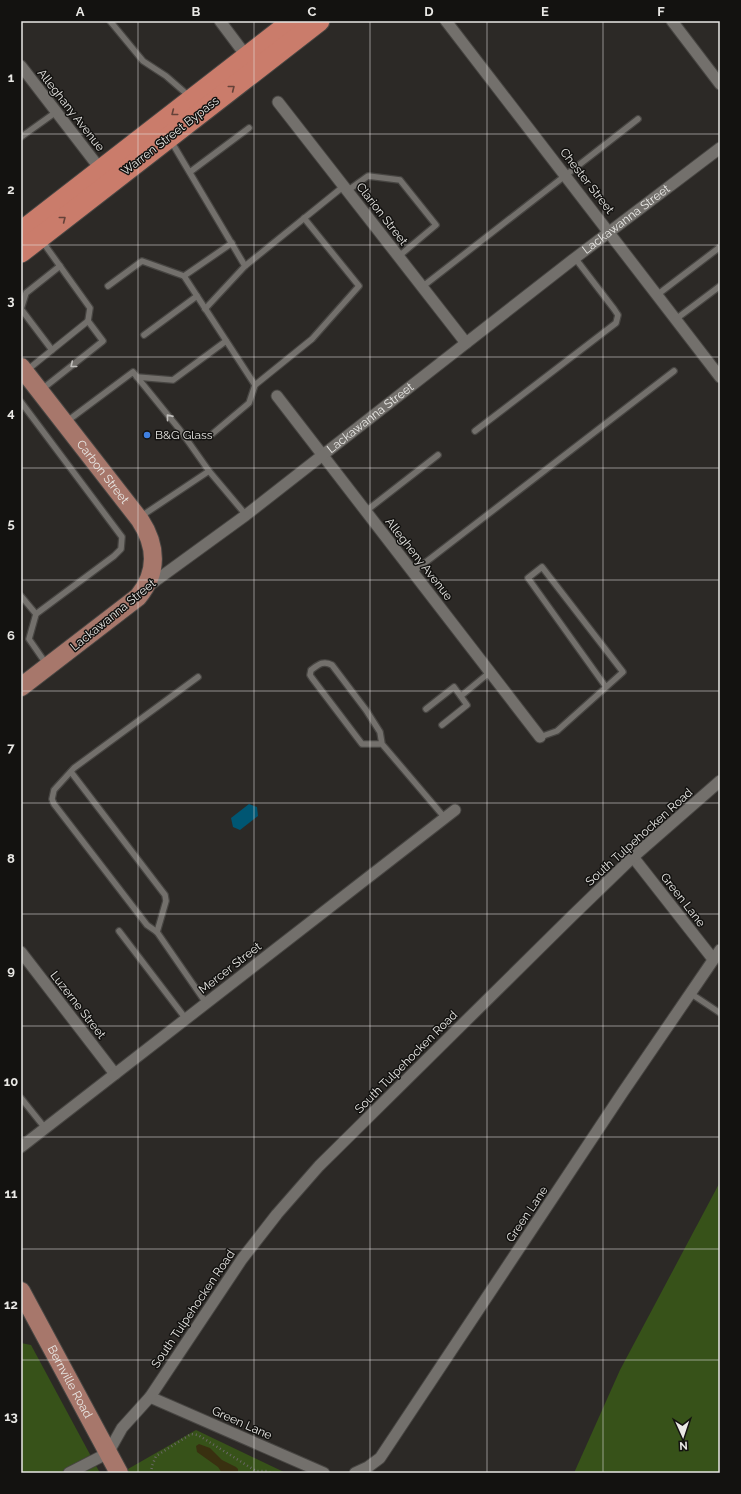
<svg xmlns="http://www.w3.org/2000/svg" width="741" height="1494" font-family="Raleway,sans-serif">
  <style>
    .green { fill: #375219 }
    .sand { fill: #393010 }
    .water { fill: #005673 }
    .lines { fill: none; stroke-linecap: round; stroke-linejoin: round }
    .lane-casing { stroke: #474542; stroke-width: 8 }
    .street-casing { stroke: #474542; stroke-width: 13 }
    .primary-casing { stroke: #474542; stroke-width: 20 }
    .highway-casing { stroke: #474542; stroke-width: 23 }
    .path { stroke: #6a6865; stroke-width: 2.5; stroke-dasharray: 1 3; stroke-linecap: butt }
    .lane { stroke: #73706c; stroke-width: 5.5 }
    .street { stroke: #73706c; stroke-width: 11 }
    .primary { stroke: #a7776b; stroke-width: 18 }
    .highway { stroke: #ca7c6b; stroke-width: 21 }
    .oneway { stroke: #654239 }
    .oneway2 { stroke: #c0bebb }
    .grid { fill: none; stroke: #e9e8e5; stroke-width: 1; stroke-opacity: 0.55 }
    .shop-dot { fill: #3f7fe0; stroke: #131210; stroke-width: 1.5 }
    .labels { text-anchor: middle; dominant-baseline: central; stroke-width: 3; stroke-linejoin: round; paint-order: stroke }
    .street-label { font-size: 12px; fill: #e9e8e5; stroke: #131210 }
    .poi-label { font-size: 12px; fill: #e9e8e5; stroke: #131210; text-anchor: start }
    .neatline { fill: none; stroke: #e9e8e5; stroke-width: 1.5 }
    .grid-label { font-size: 13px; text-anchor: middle; font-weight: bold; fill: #e9e8e5 }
  </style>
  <rect width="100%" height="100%" fill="#2c2926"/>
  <g class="green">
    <polygon points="720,1182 720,1473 574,1473 620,1370"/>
    <polygon points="21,1343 31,1345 100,1473 21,1473"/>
    <polygon points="196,1430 286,1473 121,1473"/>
  </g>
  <polygon class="sand" points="199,1444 210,1448 222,1460 236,1467 238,1469 238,1472 222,1473 218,1467 197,1452 196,1446"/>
  <polygon class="water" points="249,804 257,807 258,816 240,830 233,827 231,818"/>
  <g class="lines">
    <g class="lane-casing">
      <g id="lane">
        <polyline points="110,21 143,61 166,76 189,96"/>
        <polyline points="21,137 56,112"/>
        <polyline points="171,141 245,266"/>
        <polyline points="190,172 249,128"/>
        <polyline points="347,191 368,176 400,180 436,225 399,256"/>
        <polyline points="232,243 184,276 255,385 312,339 359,286 304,218"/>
        <polyline points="108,286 142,261 184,276"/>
        <polyline points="422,287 638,119"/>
        <polyline points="657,295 720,247"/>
        <polyline points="205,309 245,266 344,186"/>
        <polyline points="676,319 720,286"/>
        <polyline points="144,335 197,296"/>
        <polyline points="52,350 21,309 26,293 60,266"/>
        <polyline points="26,371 88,321"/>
        <polyline points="137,377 173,380 226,341"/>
        <polyline points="41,390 103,341 88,321 90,308 42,241"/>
        <polyline points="21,402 122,537 121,549 114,556 36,614 29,639 47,665"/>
        <polyline points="66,422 133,372 180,430 209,471"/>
        <polyline points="475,431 616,323 618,315 614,309 575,258"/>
        <polyline points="211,435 249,403 255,385"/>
        <polyline points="366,511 438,455"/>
        <polyline points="140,517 209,471 246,515"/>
        <polyline points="413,572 674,371"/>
        <polyline points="21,596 36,614"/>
        <polyline points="198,677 74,768 54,790 52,799 54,804 147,925 157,932 206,1003"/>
        <polyline points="461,696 490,672"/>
        <polyline points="426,709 454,687 467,705 442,725"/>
        <polyline points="540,737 557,731 623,672 542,567 528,578 606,687"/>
        <path d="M 382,744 L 362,744 L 312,678 L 310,675 L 311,670 C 318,665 323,660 332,665 L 366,710 L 380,732 L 382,744 L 445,818"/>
        <polyline points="71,772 165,895 166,901 157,932"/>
        <polyline points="119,931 186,1019"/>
        <polyline points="690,993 720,1013"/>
        <polyline points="21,1098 45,1128"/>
      </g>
    </g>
    <g class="street-casing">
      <g id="street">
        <polyline points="220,21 247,57"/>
        <polyline points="446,21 720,377"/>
        <polyline points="672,21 720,84"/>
        <polyline points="21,66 101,170"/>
        <polyline points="278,102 466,343"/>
        <polyline points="277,396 540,737"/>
        <path id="s1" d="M 147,587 L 246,515 L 575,258 L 720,148"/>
        <polyline points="633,857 713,959"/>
        <polyline points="21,952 115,1074"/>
        <polyline points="21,1147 455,810"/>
        <polyline points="150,1397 324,1473"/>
        <polyline points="69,1473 108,1453 122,1428 150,1397 242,1259 277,1214 319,1166 572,916 633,857 720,781"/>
        <polyline points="355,1473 368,1467 380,1458 623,1092 720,950"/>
      </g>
    </g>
    <g class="primary-casing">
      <g id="primary">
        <path id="s2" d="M 21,367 L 140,520 C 157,546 158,573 138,597 L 21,687"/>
        <path id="s3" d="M 21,1291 L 119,1473"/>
      </g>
    </g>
    <g class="highway-casing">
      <g id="highway">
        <polyline points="21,232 293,21"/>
        <polyline points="21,252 319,21"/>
      </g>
    </g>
    <polyline class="path" points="151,1473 152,1466 156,1456 191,1434 198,1435 256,1471 267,1471 271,1473"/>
    <use href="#lane" class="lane"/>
    <use href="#street" class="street"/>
    <use href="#primary" class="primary"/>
    <use href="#highway" class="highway"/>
  </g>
  <defs><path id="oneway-chevron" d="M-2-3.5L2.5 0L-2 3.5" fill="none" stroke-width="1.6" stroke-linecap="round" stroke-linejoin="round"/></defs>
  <g class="oneway">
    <use href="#oneway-chevron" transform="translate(232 88) rotate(-38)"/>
    <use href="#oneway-chevron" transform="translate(174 113) rotate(142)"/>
    <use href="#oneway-chevron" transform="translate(63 219) rotate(-38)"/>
  </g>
  <g class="oneway2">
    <use href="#oneway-chevron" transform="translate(73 365) rotate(141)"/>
    <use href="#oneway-chevron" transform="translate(169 417) rotate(-129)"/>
  </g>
  <path class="grid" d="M 138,21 L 138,1473M 254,21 L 254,1473M 370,21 L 370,1473M 487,21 L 487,1473M 603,21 L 603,1473M 21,134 L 720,134M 21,245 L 720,245M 21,357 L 720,357M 21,468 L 720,468M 21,580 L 720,580M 21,691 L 720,691M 21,803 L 720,803M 21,914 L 720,914M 21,1026 L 720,1026M 21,1137 L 720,1137M 21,1249 L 720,1249M 21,1360 L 720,1360"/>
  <circle class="shop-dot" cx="147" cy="435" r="4"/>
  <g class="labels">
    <g class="street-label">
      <text transform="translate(71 110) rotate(52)">Alleghany Avenue</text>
      <text transform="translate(170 136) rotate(-38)">Warren Street Bypass</text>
      <text transform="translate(587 181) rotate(52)">Chester Street</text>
      <text transform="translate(382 214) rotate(52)">Clarion Street</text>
      <text stroke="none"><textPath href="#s1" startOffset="604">Lackawanna Street</textPath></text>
      <text stroke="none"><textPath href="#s1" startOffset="280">Lackawanna Street</textPath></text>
      <text stroke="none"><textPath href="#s2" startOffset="133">Carbon Street</textPath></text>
      <text transform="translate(419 559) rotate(52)">Allegheny Avenue</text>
      <text transform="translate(113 615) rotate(-39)">Lackawanna Street</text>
      <text transform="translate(639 837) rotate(-42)">South Tulpehocken Road</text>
      <text transform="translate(683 900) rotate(52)">Green Lane</text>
      <text transform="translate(230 968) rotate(-38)">Mercer Street</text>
      <text transform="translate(78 1005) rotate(52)">Luzerne Street</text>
      <text transform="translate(406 1062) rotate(-45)">South Tulpehocken Road</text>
      <text transform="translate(527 1214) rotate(-56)">Green Lane</text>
      <text transform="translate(193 1309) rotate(-56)">South Tulpehocken Road</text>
      <text stroke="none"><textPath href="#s3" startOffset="103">Bernville Road</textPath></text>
      <text transform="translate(242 1423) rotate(24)">Green Lane</text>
    </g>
    <g class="poi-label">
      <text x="155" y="435">B&amp;G Glass</text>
    </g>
  </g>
  <rect width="741" height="1494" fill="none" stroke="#131210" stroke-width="44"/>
  <g transform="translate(683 1436) rotate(177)" stroke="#131210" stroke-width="3" paint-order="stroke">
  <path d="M0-3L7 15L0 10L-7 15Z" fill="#e9e8e5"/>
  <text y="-6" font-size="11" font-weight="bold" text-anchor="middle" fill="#e9e8e5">N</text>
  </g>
  <rect x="22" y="22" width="697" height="1450" class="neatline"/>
  <g class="grid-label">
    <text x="80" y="16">A</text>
    <text x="196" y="16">B</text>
    <text x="312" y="16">C</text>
    <text x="429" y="16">D</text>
    <text x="545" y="16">E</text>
    <text x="661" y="16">F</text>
    <text x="11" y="82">1</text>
    <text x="11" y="194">2</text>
    <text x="11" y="305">3</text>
    <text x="11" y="417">4</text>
    <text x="11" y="528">5</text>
    <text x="11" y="640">6</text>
    <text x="11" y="752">7</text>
    <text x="11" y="863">8</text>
    <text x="11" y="975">9</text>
    <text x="11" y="1086">10</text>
    <text x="11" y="1198">11</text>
    <text x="11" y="1309">12</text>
    <text x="11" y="1421">13</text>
  </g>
</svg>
